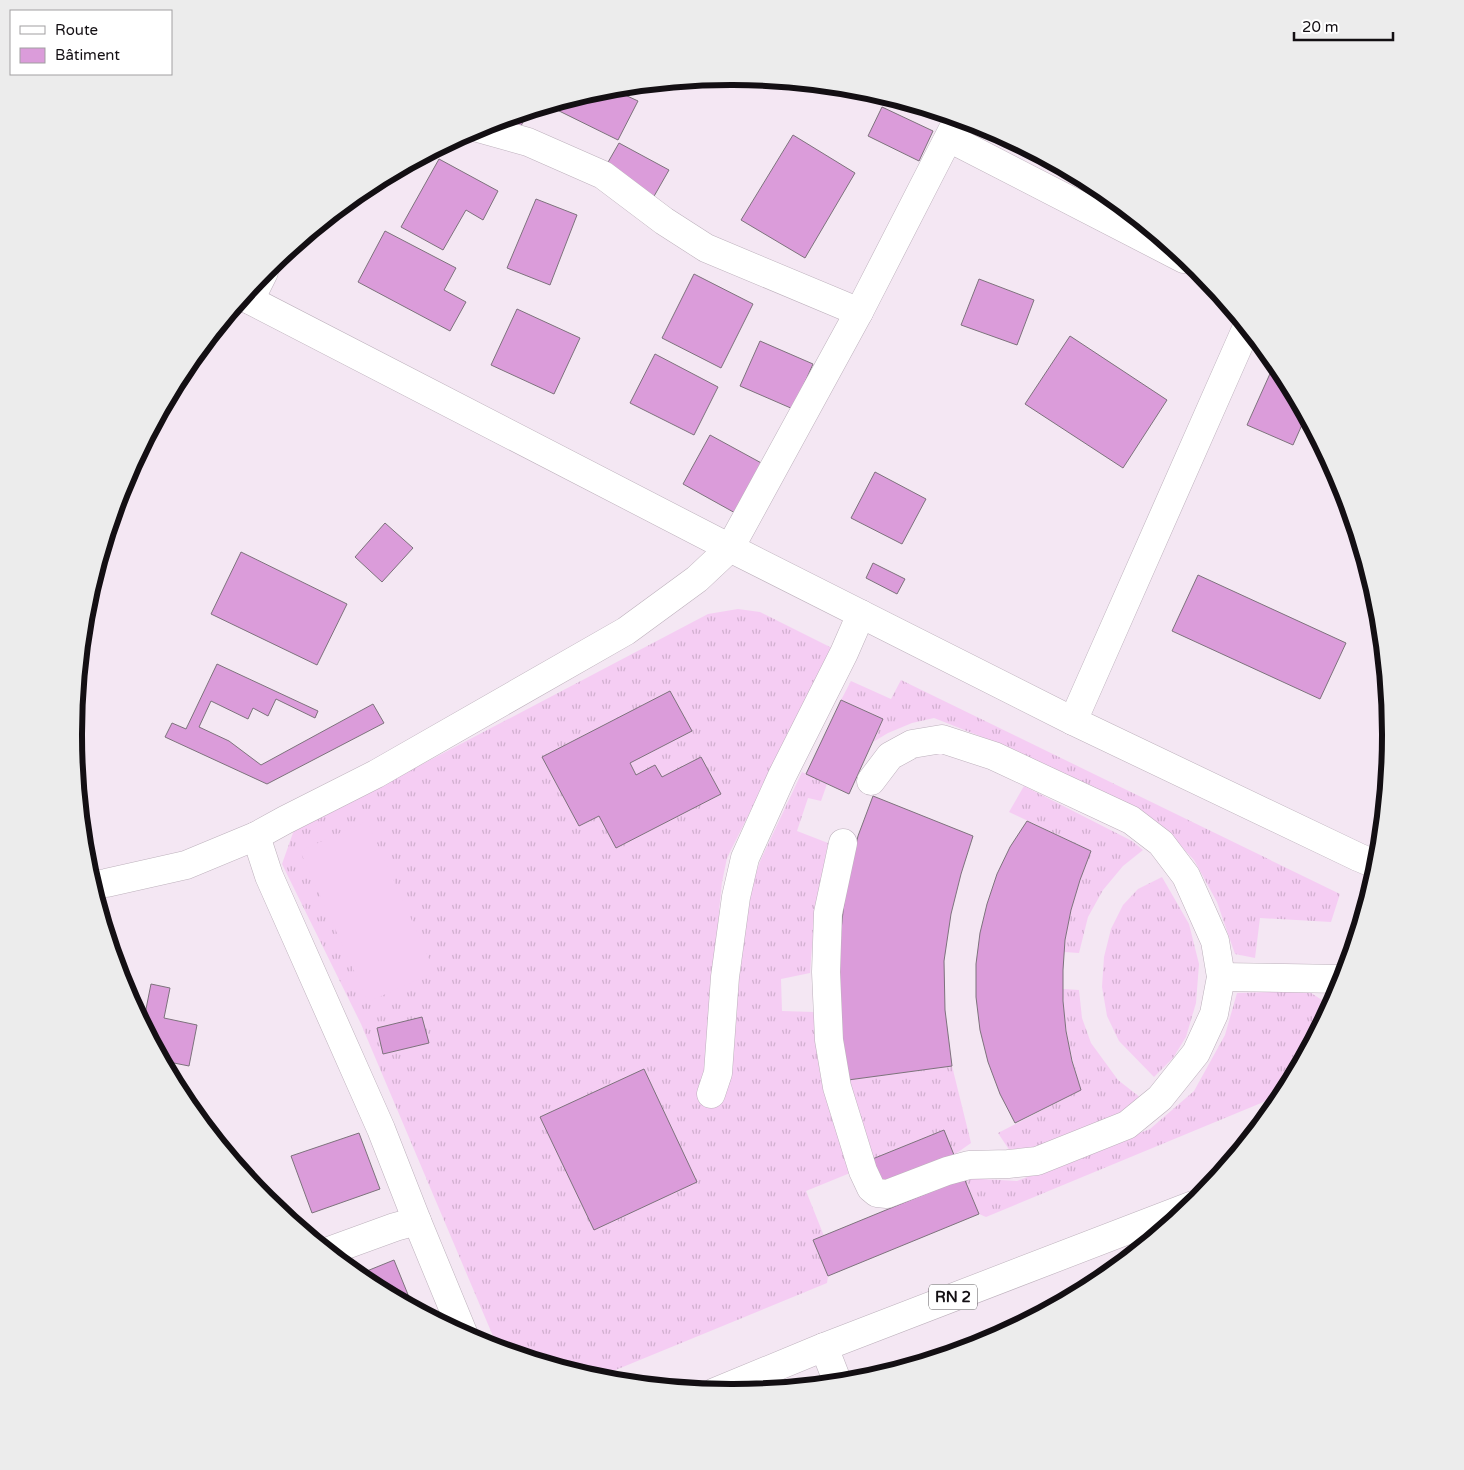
<svg xmlns="http://www.w3.org/2000/svg" width="1464" height="1470" font-family="'Varela Round',sans-serif">
  <style>
    .grass { fill: url(#grass-tufts) }
    .pitch { fill: #f5cdf3 }
    .building { fill: #db9cda; stroke: #7d727c }
    .lines { fill: none; stroke-linecap: round; stroke-linejoin: round }
    .minor-casing { stroke: #bdb1bc; stroke-width: 29 }
    .highway-casing { stroke: #bdb1bc; stroke-width: 29 }
    .minor { stroke: #fff; stroke-width: 28 }
    .highway { stroke: #fff; stroke-width: 28 }
    .labels { text-anchor: middle; dominant-baseline: central; stroke-width: 4; stroke-linejoin: round; paint-order: stroke }
    .shield { fill: #fff; stroke: #5a575a; stroke-width: 1 }
    .shield-label { font-size: 15px; font-weight: bold; fill: #130f13 }
    .rim { fill: none; stroke: #130f13; stroke-width: 6 }
  </style>
  <defs>
    <pattern id="grass-tufts" width="24" height="20" patternUnits="userSpaceOnUse" patternTransform="scale(1.25)"><rect width="24" height="20" fill="#f5cdf3"/><path d="M3 7l-1-3M5 7V3M7 7l1-3M15 17l-1-3M17 17v-4M19 17l1-3" fill="none" stroke="#d1afcf"/></pattern>
  </defs>
  <rect width="100%" height="100%" fill="#f4e7f3"/>
  <g class="grass">
    <polygon points="738,609 760,612 832,648 727,858 722,882 719,911 748,908 752,884 761,859 802,772 827,784 821,801 808,798 797,831 828,843 814,920 810,973 781,979 782,1011 814,1012 820,1074 831,1116 855,1171 806,1191 824,1236 813,1240 828,1276 827,1283 596,1378 498,1348 361,1024 282,864 294,830 396,778 708,614"/>
    <polygon points="901,680 1340,894 1331,922 1260,918 1255,958 1235,954 1217,902 1194,860 1164,828 1000,744 934,718 912,723 888,733 873,742 883,719 841,700 851,681 891,699"/>
    <path d="M 1024,786 L 1132,841 L 1143,850 L 1123,866 L 1103,890 L 1088,917 L 1079,953 L 1064,952 C 1067,917 1078,884 1091,851 L 1009,812 Z"/>
    <polygon points="1162,877 1189,924 1199,964 1196,1003 1186,1037 1173,1058 1154,1077 1119,1041 1107,1016 1102,987 1104,957 1111,929 1123,905 1138,889"/>
    <path d="M 1063,989 L 1079,990 L 1082,1018 L 1091,1043 L 1118,1080 L 1141,1098 L 1136,1107 L 1043,1144 L 1012,1154 L 998,1133 L 1081,1090 C 1071,1057 1063,1024 1063,989 Z"/>
    <polygon points="1308,991 1322,1000 1327,1011 1283,1094 986,1217 979,1214 964,1178 1017,1181 1150,1129 1194,1091 1225,1035 1237,993"/>
    <polygon points="952,1066 971,1143 954,1155 944,1130 870,1160 848,1080"/>
  </g>
  <polygon class="pitch" points="367,821 435,972 368,1002 300,851"/>
  <g class="building">
    <polygon points="604,89 612,89 638,101 618,140 549,106"/>
    <polygon points="882,107 933,131 919,161 868,136"/>
    <polygon points="528,112 517,134 493,123"/>
    <polygon points="793,135 855,173 805,258 741,220"/>
    <polygon points="619,143 669,170 653,198 603,171"/>
    <polygon points="439,159 498,191 483,220 466,210 443,250 401,227"/>
    <polygon points="536,199 577,215 550,285 507,268"/>
    <polygon points="385,231 456,268 444,290 466,302 450,331 358,282"/>
    <polygon points="694,274 753,304 721,368 662,338"/>
    <polygon points="979,279 1034,300 1017,345 961,325"/>
    <polygon points="517,309 580,338 554,394 491,365"/>
    <polygon points="1070,336 1167,400 1123,468 1025,404"/>
    <polygon points="760,341 813,364 793,409 740,386"/>
    <polygon points="655,354 718,387 694,435 630,403"/>
    <polygon points="1273,367 1279,370 1305,418 1293,445 1247,425"/>
    <polygon points="710,435 765,465 737,514 683,484"/>
    <polygon points="875,472 926,499 902,544 851,518"/>
    <polygon points="385,523 413,548 382,582 355,557"/>
    <polygon points="241,552 347,604 317,665 211,614"/>
    <polygon points="873,563 905,579 897,594 866,578"/>
    <polygon points="1198,575 1346,643 1320,699 1172,631"/>
    <polygon points="217,664 318,711 315,718 276,699 268,716 253,708 248,719 211,701 199,727 229,741 261,765 373,704 384,723 267,784 165,737 172,723 186,729"/>
    <polygon points="670,691 692,731 630,763 636,775 655,765 662,777 701,757 721,794 616,848 599,816 579,826 542,757"/>
    <polygon points="841,700 883,719 849,794 806,774"/>
    <polygon points="873,796 973,836 961,874 951,914 944,961 945,1010 952,1066 848,1080 839,1015 839,949 846,884 858,836"/>
    <polygon points="1027,821 1091,851 1080,880 1071,910 1065,940 1063,970 1063,1001 1066,1031 1072,1061 1081,1090 1015,1123 1000,1094 988,1062 980,1030 976,997 976,964 980,933 987,904 997,874 1010,847"/>
    <polygon points="151,984 170,988 164,1018 197,1025 189,1066 164,1061 138,1013 145,1014"/>
    <polygon points="422,1017 429,1043 383,1054 377,1028"/>
    <polygon points="644,1069 697,1182 594,1230 540,1117"/>
    <polygon points="944,1130 954,1155 880,1186 870,1160"/>
    <polygon points="359,1133 380,1189 312,1213 291,1156"/>
    <polygon points="964,1178 979,1214 828,1276 813,1240"/>
    <polygon points="394,1260 413,1307 366,1282 357,1275"/>
  </g>
  <g class="lines">
    <g class="minor-casing">
      <g id="minor">
        <polyline points="478,128 528,142 603,175 664,221 706,248 859,312"/>
        <polyline points="949,138 1184,259"/>
        <polyline points="244,297 730,548 1073,721 1358,857 1377,865"/>
        <polyline points="250,300 264,272"/>
        <polyline points="1073,721 1246,329"/>
        <polyline points="256,836 269,876 381,1129 417,1221"/>
        <polyline points="843,843 828,913 826,972 829,1040 837,1087 863,1171 871,1188 877,1193 887,1194 947,1171 969,1165 1008,1164 1037,1161 1127,1125 1160,1098 1196,1053 1214,1014 1221,977 1215,941 1186,876 1161,843 1131,820 994,756 942,739 912,744 890,756 871,781"/>
        <polyline points="93,885 106,883 186,865 256,836 285,820 376,774 626,631 697,579 730,548 859,312 958,119"/>
        <polyline points="1221,977 1343,979"/>
        <polyline points="711,1094 718,1073 725,977 736,897 745,858 782,776 844,653 861,614"/>
        <polyline points="329,1251 395,1227 417,1221 464,1335"/>
        <polyline points="824,1347 838,1383"/>
      </g>
    </g>
    <g class="highway-casing">
      <polyline id="highway" points="715,1392 824,1347 1193,1205"/>
    </g>
    <use href="#minor" class="minor"/>
    <use href="#highway" class="highway"/>
  </g>
  <g class="labels">
    <rect class="shield" x="929" y="1284.5" width="48" height="25" rx="4"/>
    <g class="shield-label">
      <text x="953" y="1297">RN 2</text>
    </g>
  </g>
  <path d="M0 0H1464V1470H0ZM731 85H733A649 649 0 0 1 1382 734V735A649 649 0 0 1 733 1384H731A649 649 0 0 1 82 735V734A649 649 0 0 1 731 85Z" fill="#ececec" fill-rule="evenodd"/>
  <path class="rim" d="M731 85H733A649 649 0 0 1 1382 734V735A649 649 0 0 1 733 1384H731A649 649 0 0 1 82 735V734A649 649 0 0 1 731 85Z"/>
  <rect x="10" y="10" width="162" height="65" fill="#ffffff" stroke="#a19fa1"/>
  <rect x="20" y="26" width="25" height="8" fill="#ffffff" stroke="#a19fa1"/>
  <text x="55" y="35" font-size="15" fill="#130f13">Route</text>
  <rect x="20" y="48" width="25" height="15" fill="#db9cda" stroke="#a19fa1"/>
  <text x="55" y="60" font-size="15" fill="#130f13">Bâtiment</text>
  <path d="M1294 32v8h99v-8" fill="none" stroke="#130f13" stroke-width="2.5"/>
  <text x="1302" y="32" font-size="15" fill="#130f13" stroke="#ffffff" stroke-width="4" paint-order="stroke">20 m</text>
</svg>
